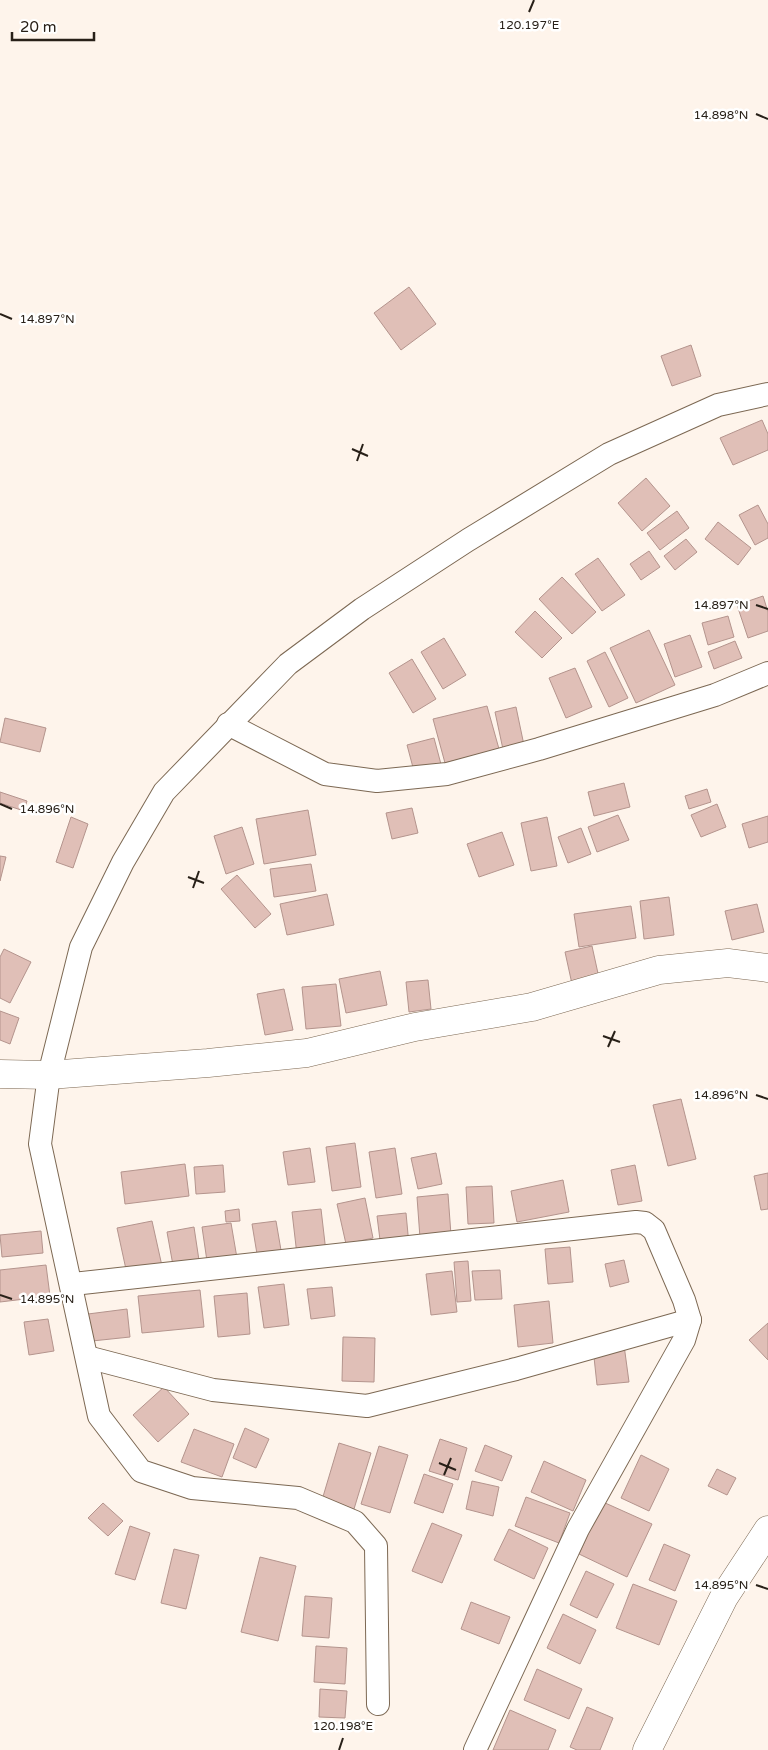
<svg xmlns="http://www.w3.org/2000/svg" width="768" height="1750" font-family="'Varela Round',sans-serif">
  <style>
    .building { fill: #e0bfb7; stroke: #b4948d }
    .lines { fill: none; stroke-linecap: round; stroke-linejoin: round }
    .minor-casing { stroke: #7c6853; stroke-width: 24 }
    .tertiary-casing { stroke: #7c6853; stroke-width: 29 }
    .minor { stroke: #fff; stroke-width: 22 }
    .tertiary { stroke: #fff; stroke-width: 28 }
    .ticks { fill: none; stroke: #282018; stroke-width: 2 }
    .ticks-label { font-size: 12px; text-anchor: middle; fill: #282018; stroke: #fff; stroke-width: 5; stroke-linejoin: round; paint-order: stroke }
  </style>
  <rect width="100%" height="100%" fill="#fef4eb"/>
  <g class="building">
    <polygon points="409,287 436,324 401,350 374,313"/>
    <polygon points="691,345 701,376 672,386 661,356"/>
    <polygon points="762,420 768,434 768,450 733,465 720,438"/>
    <polygon points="646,478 670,506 642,531 618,503"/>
    <polygon points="758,505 768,524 768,538 755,545 739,515"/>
    <polygon points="677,511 689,528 660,550 647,533"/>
    <polygon points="718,522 751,548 738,565 705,539"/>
    <polygon points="686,539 697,552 675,570 664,556"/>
    <polygon points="649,551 660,567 641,580 630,564"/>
    <polygon points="598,558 625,595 602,611 575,574"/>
    <polygon points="562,577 596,612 572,634 539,599"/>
    <polygon points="763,596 768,612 768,631 748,638 737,605"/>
    <polygon points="535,611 562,638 542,658 515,632"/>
    <polygon points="728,616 734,637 708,645 702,623"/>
    <polygon points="649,630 675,685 636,703 610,648"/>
    <polygon points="690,635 702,667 675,677 664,644"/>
    <polygon points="444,638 466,675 443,689 421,652"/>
    <polygon points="735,641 742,658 714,669 708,652"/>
    <polygon points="605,652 628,698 609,707 587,661"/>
    <polygon points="412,659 436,699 413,713 389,673"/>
    <polygon points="575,668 592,707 566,718 549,678"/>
    <polygon points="487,706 499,749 445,763 433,719"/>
    <polygon points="516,707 525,750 504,754 495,712"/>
    <polygon points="5,718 46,728 40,752 0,742"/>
    <polygon points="434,738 442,768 415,775 407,745"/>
    <polygon points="624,783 630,807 594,816 588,792"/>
    <polygon points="707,789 711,802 689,809 685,796"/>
    <polygon points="0,792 27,801 24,811 0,803"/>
    <polygon points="717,804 726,827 701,837 691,815"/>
    <polygon points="412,808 418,833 392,839 386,813"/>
    <polygon points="308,810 316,855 264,864 256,819"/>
    <polygon points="618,815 629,840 597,852 588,827"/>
    <polygon points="768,816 768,842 749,848 742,824"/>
    <polygon points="71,817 88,824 73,868 56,862"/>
    <polygon points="547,817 557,866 531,871 521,823"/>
    <polygon points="242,827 254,864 226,874 214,836"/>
    <polygon points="581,828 591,854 568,863 558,837"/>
    <polygon points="502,832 514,865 479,877 467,844"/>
    <polygon points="0,856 6,857 0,881"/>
    <polygon points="311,864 316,891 274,897 270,869"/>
    <polygon points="237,875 271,914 255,928 221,889"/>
    <polygon points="327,894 334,925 287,935 280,904"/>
    <polygon points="669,897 674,935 644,939 640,901"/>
    <polygon points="757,904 764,932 732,940 725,911"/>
    <polygon points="631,906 636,938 579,947 574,914"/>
    <polygon points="592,946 599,978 572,984 565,952"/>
    <polygon points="4,949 31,962 10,1003 0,998 0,957"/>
    <polygon points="380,971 387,1005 346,1013 339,979"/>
    <polygon points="428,980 431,1009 409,1012 406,982"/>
    <polygon points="336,984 341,1026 306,1029 302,987"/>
    <polygon points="284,989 293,1030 265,1035 257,994"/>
    <polygon points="0,1011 19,1018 10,1044 0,1040"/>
    <polygon points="681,1099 696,1159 668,1166 653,1105"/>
    <polygon points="355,1143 361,1187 332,1191 326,1147"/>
    <polygon points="310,1148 315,1182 288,1185 283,1152"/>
    <polygon points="395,1148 402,1194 376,1198 369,1152"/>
    <polygon points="436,1153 442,1184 418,1189 411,1158"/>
    <polygon points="185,1164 189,1196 125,1204 121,1172"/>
    <polygon points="223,1165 225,1192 196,1194 194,1167"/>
    <polygon points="635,1165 642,1201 618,1205 611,1170"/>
    <polygon points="768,1173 768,1209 761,1210 754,1176"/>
    <polygon points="563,1180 569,1212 517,1222 511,1191"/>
    <polygon points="492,1186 494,1223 468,1224 466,1187"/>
    <polygon points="448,1194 451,1235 420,1238 417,1197"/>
    <polygon points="365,1198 373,1238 346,1244 337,1204"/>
    <polygon points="239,1209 240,1221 226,1222 225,1211"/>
    <polygon points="321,1209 326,1252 297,1255 292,1212"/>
    <polygon points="406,1213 409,1245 381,1248 377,1216"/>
    <polygon points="152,1221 162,1266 127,1274 117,1228"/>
    <polygon points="276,1221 282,1256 258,1260 252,1224"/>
    <polygon points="231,1223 238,1264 208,1268 202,1227"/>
    <polygon points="194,1227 200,1267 174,1271 167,1232"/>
    <polygon points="41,1231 43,1253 2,1257 0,1235"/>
    <polygon points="570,1247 573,1282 548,1284 545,1249"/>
    <polygon points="624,1260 629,1282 610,1287 605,1264"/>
    <polygon points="468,1261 471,1301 457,1302 454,1262"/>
    <polygon points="46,1265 50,1296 0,1302 0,1270"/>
    <polygon points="500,1270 502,1299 475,1300 472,1271"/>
    <polygon points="452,1271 457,1312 431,1315 426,1274"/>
    <polygon points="284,1284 289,1325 264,1328 258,1287"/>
    <polygon points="332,1287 335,1316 311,1319 307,1289"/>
    <polygon points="200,1290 204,1327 142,1333 138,1296"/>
    <polygon points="247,1293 250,1334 218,1337 214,1296"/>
    <polygon points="549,1301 553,1343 518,1347 514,1305"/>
    <polygon points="127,1309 130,1337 92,1341 88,1314"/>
    <polygon points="48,1319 54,1351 29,1355 24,1322"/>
    <polygon points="768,1323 768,1360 749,1340"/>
    <polygon points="343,1337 375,1338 374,1382 342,1381"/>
    <polygon points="624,1345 629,1382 597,1385 593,1348"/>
    <polygon points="164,1387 189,1414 158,1442 133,1415"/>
    <polygon points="245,1428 269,1439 256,1468 233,1458"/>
    <polygon points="194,1429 234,1444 222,1477 181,1462"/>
    <polygon points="440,1439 467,1448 458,1480 429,1471"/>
    <polygon points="339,1443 371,1453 354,1509 322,1500"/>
    <polygon points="485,1445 512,1456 502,1481 475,1471"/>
    <polygon points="379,1446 408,1455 390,1513 361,1504"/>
    <polygon points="641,1455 669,1469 649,1511 621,1498"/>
    <polygon points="544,1461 586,1480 573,1511 531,1492"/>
    <polygon points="717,1469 736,1478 727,1495 708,1486"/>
    <polygon points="424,1474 453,1484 443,1513 414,1503"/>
    <polygon points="472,1481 499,1487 493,1516 466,1509"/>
    <polygon points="526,1497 570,1513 559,1543 515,1526"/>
    <polygon points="603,1502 652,1524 627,1577 579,1554"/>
    <polygon points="103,1503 123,1521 108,1536 88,1518"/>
    <polygon points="432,1523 462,1535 442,1583 412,1571"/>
    <polygon points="130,1526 150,1533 135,1580 115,1574"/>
    <polygon points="509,1529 548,1548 534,1579 494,1560"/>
    <polygon points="664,1544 690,1555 675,1591 649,1580"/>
    <polygon points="174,1549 199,1555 186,1609 161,1603"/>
    <polygon points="260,1557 296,1566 278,1641 241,1632"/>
    <polygon points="586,1571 614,1584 597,1618 570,1605"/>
    <polygon points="633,1584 677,1601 659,1645 616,1628"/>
    <polygon points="305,1596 332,1598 329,1638 302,1636"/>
    <polygon points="471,1602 510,1617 499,1644 461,1629"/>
    <polygon points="563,1614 596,1630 580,1664 547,1648"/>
    <polygon points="316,1646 347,1648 345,1684 314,1682"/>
    <polygon points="537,1669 582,1689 569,1719 524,1700"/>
    <polygon points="320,1689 347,1691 345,1718 319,1717"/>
    <polygon points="587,1707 613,1718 600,1750 577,1750 570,1747"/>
    <polygon points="510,1710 556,1730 548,1750 493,1750"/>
  </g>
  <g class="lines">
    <g class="minor-casing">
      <g id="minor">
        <polyline points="228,724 325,774 377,781 447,774 539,749 715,695 768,673"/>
        <polyline points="73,1284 636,1222 645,1223 654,1230 684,1300 690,1320 684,1340 578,1529 475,1750"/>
        <polyline points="87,1357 213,1390 367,1406 516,1369 690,1320"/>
        <polyline points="378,1704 376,1546 355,1522 298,1498 192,1488 141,1471 99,1416 40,1144 49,1075 81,947 123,862 164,792 288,664 362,609 468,540 609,454 718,405 768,394"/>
      </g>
    </g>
    <g class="tertiary-casing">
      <g id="tertiary">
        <polyline points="0,1074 49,1075 208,1063 307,1053 415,1027 532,1007 659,970 728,963 768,968"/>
        <polyline points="647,1750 724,1597 768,1530"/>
      </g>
    </g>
    <use href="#minor" class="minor"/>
    <use href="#tertiary" class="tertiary"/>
  </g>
  <path class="ticks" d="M 529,12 L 534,0M 756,114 L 768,119M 0,314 L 12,319M 352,449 L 368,456M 357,461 L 363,444M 756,605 L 768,609M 0,804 L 12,809M 188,877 L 204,883M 193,888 L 199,871M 603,1036 L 620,1042M 608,1047 L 615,1031M 756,1095 L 768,1099M 0,1295 L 12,1299M 439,1463 L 456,1470M 444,1475 L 451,1458M 756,1585 L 768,1589M 339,1750 L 343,1738"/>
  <g class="ticks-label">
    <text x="529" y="29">120.197°E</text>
    <text x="721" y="119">14.898°N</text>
    <text x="47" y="323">14.897°N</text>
    <text x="721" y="609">14.897°N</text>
    <text x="47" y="813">14.896°N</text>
    <text x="721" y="1099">14.896°N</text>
    <text x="47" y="1303">14.895°N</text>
    <text x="721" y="1589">14.895°N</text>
    <text x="343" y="1730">120.198°E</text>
  </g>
  <path d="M12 32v8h82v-8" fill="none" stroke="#282018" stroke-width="2.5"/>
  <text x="20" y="32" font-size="15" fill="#282018" stroke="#ffffff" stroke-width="4" paint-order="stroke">20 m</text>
</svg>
